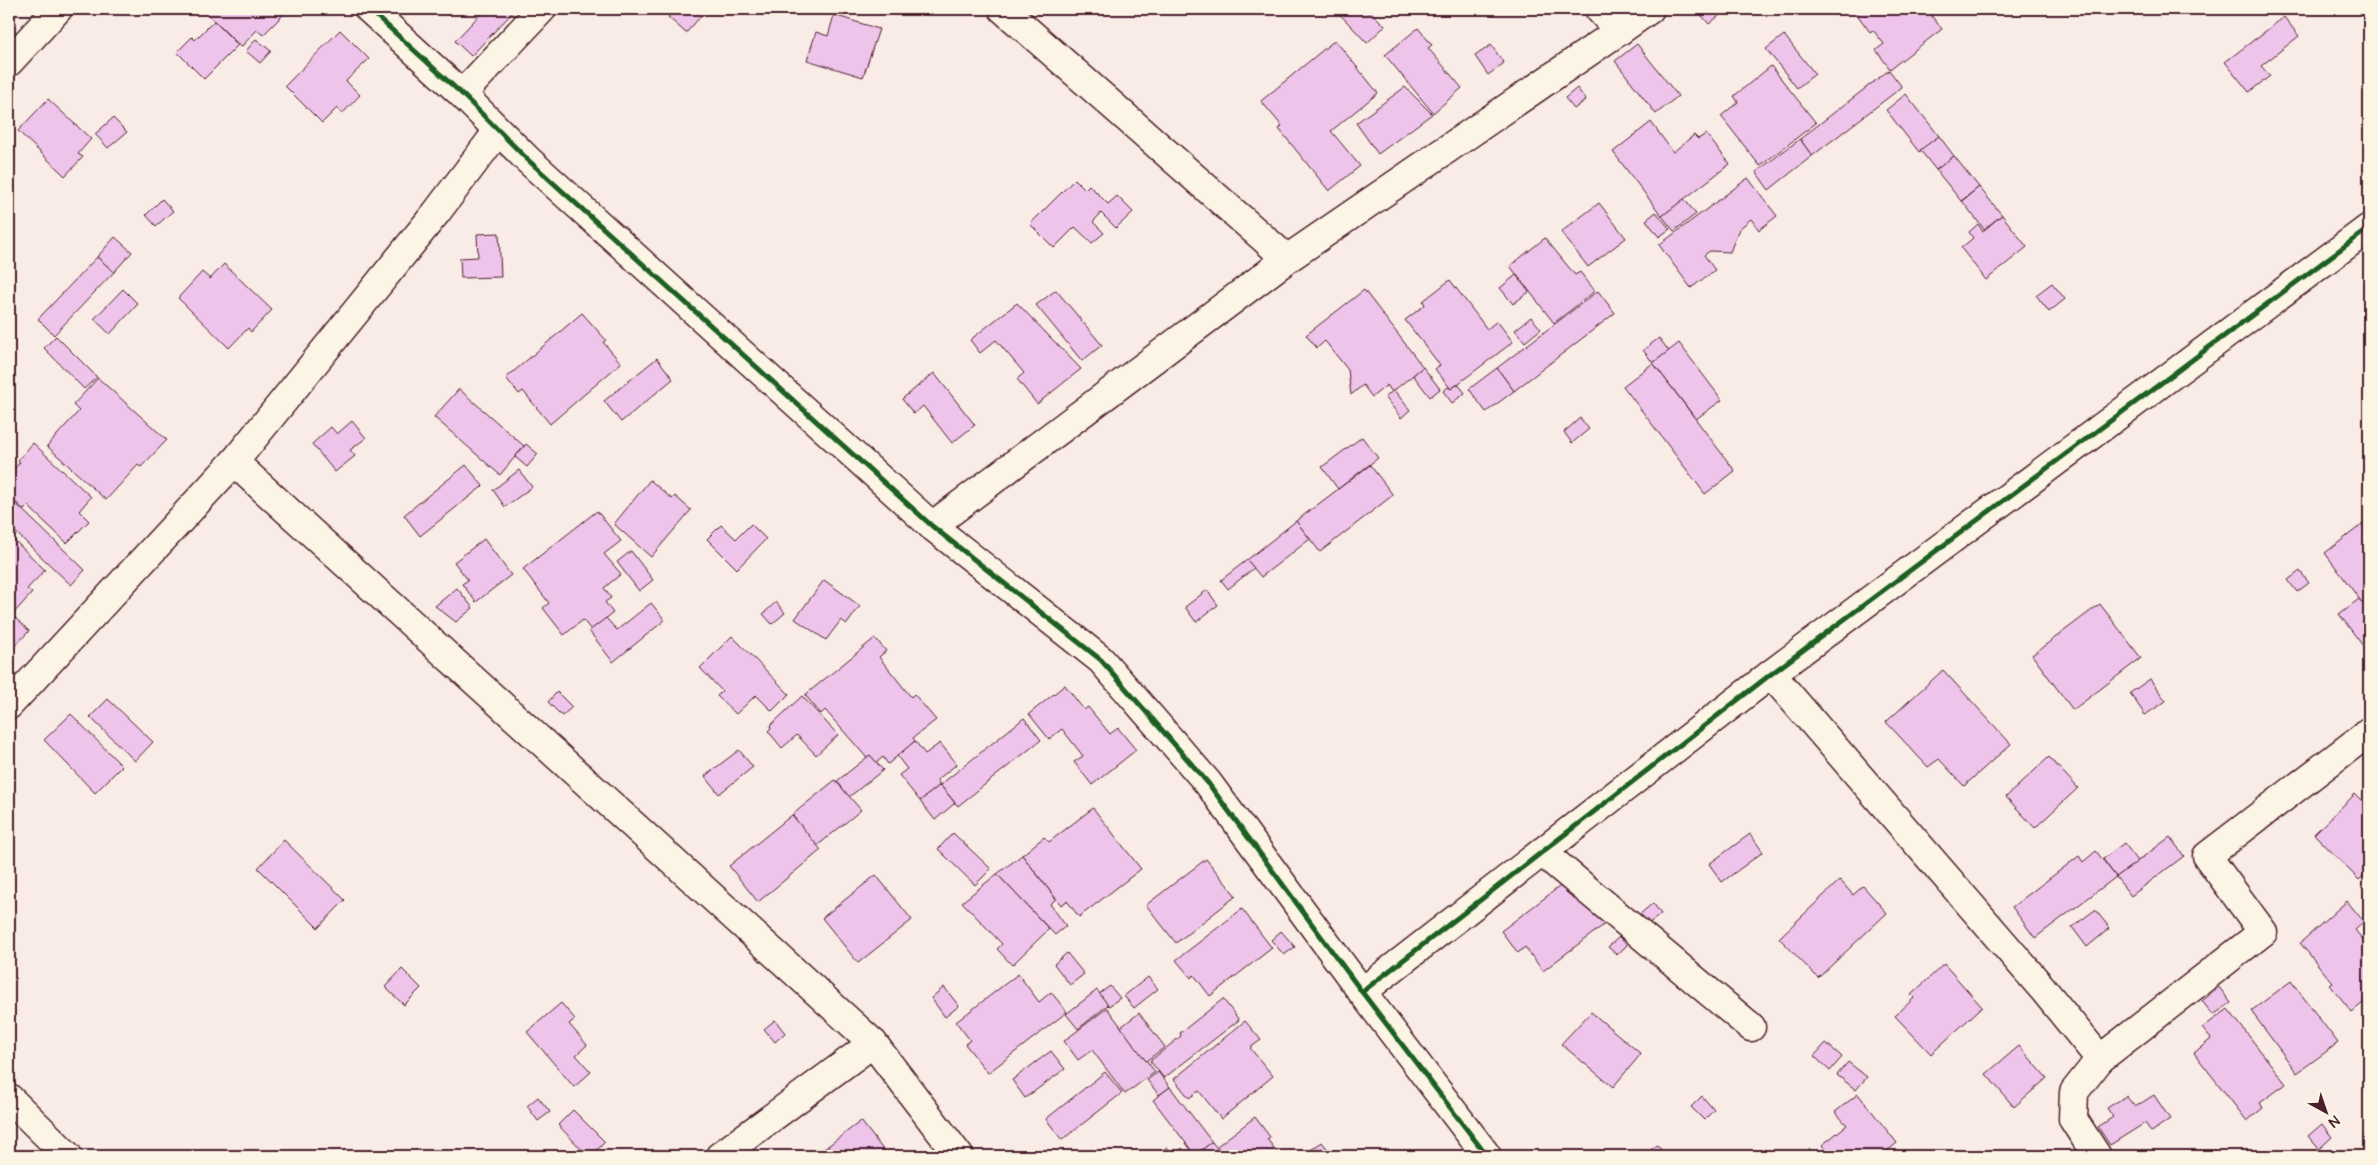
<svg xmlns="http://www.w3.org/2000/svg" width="2378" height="1165" font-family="'Architects Daughter',sans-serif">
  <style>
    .building { fill: #eec4eb; stroke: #4a1f2b }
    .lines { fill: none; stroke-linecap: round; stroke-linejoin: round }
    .minor-casing { stroke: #4a1f2b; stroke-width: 31 }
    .minor { stroke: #fcf5e5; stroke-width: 28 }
    .cycleway-casing { stroke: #fcf5e5; stroke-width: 8 }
    .cycleway { stroke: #1b5e20; stroke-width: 5 }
  </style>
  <rect width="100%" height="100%" fill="#f9ebe6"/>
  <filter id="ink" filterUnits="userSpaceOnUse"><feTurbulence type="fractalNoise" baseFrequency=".02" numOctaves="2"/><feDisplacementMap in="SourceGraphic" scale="10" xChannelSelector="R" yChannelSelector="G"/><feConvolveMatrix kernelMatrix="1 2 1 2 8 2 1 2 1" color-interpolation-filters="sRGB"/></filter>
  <g filter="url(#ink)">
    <g class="building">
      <polygon points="202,9 281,9 285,13 263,35 257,30 241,47"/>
      <polygon points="485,9 516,9 471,56 455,41"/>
      <polygon points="676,9 692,9 701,16 686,33 668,17"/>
      <polygon points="1335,9 1364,9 1368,13 1370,11 1385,26 1367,43"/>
      <polygon points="1696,9 1725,9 1726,10 1709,24"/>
      <polygon points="1853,9 1926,9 1942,29 1890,69 1876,50 1884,44 1873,30 1870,32"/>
      <polygon points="834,15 879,29 863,77 807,60 816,32 828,36"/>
      <polygon points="2284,17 2299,36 2261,66 2270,76 2249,92 2225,62"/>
      <polygon points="214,21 238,45 204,79 177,52 192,37 195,40"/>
      <polygon points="1418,28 1432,45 1428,48 1462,88 1433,113 1385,55"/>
      <polygon points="340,30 369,59 346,81 360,95 342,114 337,108 322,123 285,86"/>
      <polygon points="1784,35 1815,74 1797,88 1766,49"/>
      <polygon points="256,39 271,51 260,63 246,51"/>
      <polygon points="1335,40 1378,93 1331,131 1360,166 1329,191 1279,129 1282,126 1261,101"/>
      <polygon points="1637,44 1678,96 1656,114 1615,61"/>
      <polygon points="1491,45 1504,63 1488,75 1475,56"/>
      <polygon points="1771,66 1816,123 1760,166 1721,116 1738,102 1734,96"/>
      <polygon points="1889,70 1902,87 1812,156 1800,139"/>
      <polygon points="1405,87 1432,114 1378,154 1356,123"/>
      <polygon points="1577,88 1586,100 1574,109 1565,98"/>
      <polygon points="1906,94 1939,136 1919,152 1886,110"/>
      <polygon points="48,99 91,139 78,154 83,157 65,176 18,131"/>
      <polygon points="113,118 127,132 108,148 95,134"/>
      <polygon points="1651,122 1673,152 1694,135 1698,139 1706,134 1730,164 1662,216 1613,152"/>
      <polygon points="1939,136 1954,156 1936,170 1920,150"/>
      <polygon points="1800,139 1812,156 1769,190 1756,172"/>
      <polygon points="1954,156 1979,187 1961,201 1936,170"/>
      <polygon points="1748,178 1777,216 1759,230 1751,219 1739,229 1730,252 1710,251 1704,255 1715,270 1691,288 1659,245"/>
      <polygon points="1075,179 1085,189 1089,185 1108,204 1117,196 1133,212 1116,228 1101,213 1093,222 1104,233 1092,243 1075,227 1054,248 1030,224"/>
      <polygon points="1979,187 2002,215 1984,229 1962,201"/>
      <polygon points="162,199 173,211 156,226 146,215"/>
      <polygon points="1684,199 1696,214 1674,231 1662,216"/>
      <polygon points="1599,203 1626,238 1588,267 1561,232"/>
      <polygon points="1656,212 1670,229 1659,237 1646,220"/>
      <polygon points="2002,215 2027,247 1986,280 1961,248 1973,238 1969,232 1978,224 1983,231"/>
      <polygon points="499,233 501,277 461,278 460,258 478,257 477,234"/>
      <polygon points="115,237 132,252 114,272 97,257"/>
      <polygon points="1545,238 1575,275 1580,272 1595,291 1554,323 1510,266"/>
      <polygon points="97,257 114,272 54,335 38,319"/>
      <polygon points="224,264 272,310 251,332 248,328 229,348 178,298 202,272 210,279"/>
      <polygon points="1516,275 1529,292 1513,304 1500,288"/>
      <polygon points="1450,280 1487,329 1497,321 1513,342 1451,389 1435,369 1440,365 1405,320 1425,305 1423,301"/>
      <polygon points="2052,283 2065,299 2049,312 2036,295"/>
      <polygon points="123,289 138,304 110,334 94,319"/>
      <polygon points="1056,290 1102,345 1082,361 1036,305"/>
      <polygon points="1364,290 1423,367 1392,392 1387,385 1372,397 1363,385 1351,395 1348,370 1325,341 1317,348 1306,335"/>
      <polygon points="1598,291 1615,313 1514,391 1497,368"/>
      <polygon points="1017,303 1081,369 1037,404 1017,379 1024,373 996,340 980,353 970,340"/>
      <polygon points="582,313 606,340 603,342 621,363 550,424 523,391 519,394 506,378"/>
      <polygon points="1531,317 1541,329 1525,342 1515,330"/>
      <polygon points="56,336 97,377 84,389 44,348"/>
      <polygon points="1659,338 1669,351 1653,363 1643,350"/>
      <polygon points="1679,343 1722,400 1696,419 1653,363"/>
      <polygon points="657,358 673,379 621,422 604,401"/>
      <polygon points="1653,363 1735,471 1705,494 1623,386"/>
      <polygon points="1423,367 1440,389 1430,397 1413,375"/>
      <polygon points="1497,368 1514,391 1486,412 1469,389"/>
      <polygon points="934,373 975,425 952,443 923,406 914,414 902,399"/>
      <polygon points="98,378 167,440 141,467 138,465 106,500 47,446 79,411 73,405"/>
      <polygon points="1458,384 1465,393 1452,403 1443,391 1448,387 1451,389"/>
      <polygon points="459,389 524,446 500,475 434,417"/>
      <polygon points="1394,390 1410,410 1401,418 1385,397"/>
      <polygon points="1580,418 1589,429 1572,443 1564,432"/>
      <polygon points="352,421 366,438 350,450 355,456 335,472 312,444 331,427 337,434"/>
      <polygon points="1362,437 1378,458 1338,489 1322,467"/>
      <polygon points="33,443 91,497 79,511 89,521 67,543 28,506 24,510 9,496 9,475 20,462 18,460"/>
      <polygon points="526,444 538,454 527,467 515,457"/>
      <polygon points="466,465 483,486 420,536 404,515"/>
      <polygon points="1370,465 1393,495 1320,552 1296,521"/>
      <polygon points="519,470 532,487 505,507 493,490"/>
      <polygon points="650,480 672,499 675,496 691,510 651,557 614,524"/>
      <polygon points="9,497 85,570 71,585 9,526"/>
      <polygon points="597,511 621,541 604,554 621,574 604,588 611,598 605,602 613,613 591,630 583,620 564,635 543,608 549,603 523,569"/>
      <polygon points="2369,519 2369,612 2325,553"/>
      <polygon points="1296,521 1310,539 1261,577 1247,560"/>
      <polygon points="751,524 766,539 737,569 707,539 721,525 736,539"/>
      <polygon points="9,535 45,570 27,589 32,593 12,615 9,612"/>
      <polygon points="484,539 511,575 476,602 462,584 468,580 454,562"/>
      <polygon points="631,551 653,580 639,591 617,562"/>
      <polygon points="1247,560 1254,568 1228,589 1221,580"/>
      <polygon points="2300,571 2309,583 2297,592 2288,580"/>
      <polygon points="824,580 860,606 847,624 841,620 826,640 795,619"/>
      <polygon points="457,588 473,608 456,622 435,606"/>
      <polygon points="1207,590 1218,605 1196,622 1185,607"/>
      <polygon points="2359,599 2369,612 2369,654 2339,614"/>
      <polygon points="776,602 785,613 772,624 763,614"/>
      <polygon points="651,603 665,620 613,662 589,631 606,618 617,630"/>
      <polygon points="2100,604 2141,658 2073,710 2032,655"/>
      <polygon points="9,612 29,631 13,648 9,645"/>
      <polygon points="732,636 789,694 772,711 756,695 736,714 717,696 722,691 700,668"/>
      <polygon points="875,638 886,651 879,657 911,697 914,694 936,720 913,738 915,741 888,764 883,757 876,763 870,755 867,758 825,710 821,714 805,695"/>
      <polygon points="1943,670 2011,744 1964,786 1939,759 1928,767 1886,722"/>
      <polygon points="2150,679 2166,701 2145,715 2130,693"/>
      <polygon points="1065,685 1084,710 1088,707 1110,734 1118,728 1136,750 1092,785 1074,762 1083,756 1062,729 1049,739 1029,714"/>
      <polygon points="557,692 572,707 562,716 548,702"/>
      <polygon points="802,696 838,735 816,755 797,735 782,748 768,731 771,728 770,726"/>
      <polygon points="108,699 153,742 135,761 90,717"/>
      <polygon points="71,714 122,766 95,793 44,740"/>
      <polygon points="1024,718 1041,740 958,806 940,785"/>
      <polygon points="915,741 925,754 940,743 957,764 937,780 940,785 920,801 899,775 907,769 897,756"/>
      <polygon points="739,750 753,767 719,794 705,776"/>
      <polygon points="870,755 883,770 849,797 837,781"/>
      <polygon points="2049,757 2078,788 2035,828 2006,797"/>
      <polygon points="835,780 861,810 817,846 792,815"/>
      <polygon points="940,785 955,803 935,820 920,801"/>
      <polygon points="2355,794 2369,808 2369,870 2359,880 2314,834"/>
      <polygon points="1093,808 1141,869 1079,917 1067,901 1061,905 1022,855 1044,837 1049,842"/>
      <polygon points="792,815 821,850 758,902 729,866"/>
      <polygon points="953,833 991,869 975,885 938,849"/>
      <polygon points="1750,834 1763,852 1722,882 1709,864"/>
      <polygon points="2170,837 2184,856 2131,896 2116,877"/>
      <polygon points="284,840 345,900 318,928 258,868"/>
      <polygon points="2124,843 2138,861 2116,877 2103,859"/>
      <polygon points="2096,851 2116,877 2035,938 2012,907 2079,856 2083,862"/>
      <polygon points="1022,855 1056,899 1050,904 1066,926 1055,935 997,874"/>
      <polygon points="1206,859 1236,896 1176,943 1146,905"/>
      <polygon points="997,874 1049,929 1012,965 997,949 1002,944 962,902"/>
      <polygon points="876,875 912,920 858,963 822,918"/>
      <polygon points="1840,880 1853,895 1863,886 1887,913 1818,978 1779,938"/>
      <polygon points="1563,884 1605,924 1543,971 1525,947 1518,953 1501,931"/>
      <polygon points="2347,901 2364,922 2355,930 2369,947 2369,998 2352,1012 2330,985 2333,983 2300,943"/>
      <polygon points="1653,903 1661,914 1647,925 1639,915"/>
      <polygon points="1242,909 1272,948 1210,996 1194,975 1191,978 1176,960"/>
      <polygon points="2095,910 2110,928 2087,947 2072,927"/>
      <polygon points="1281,931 1295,947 1284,955 1271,940"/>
      <polygon points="1619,937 1627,945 1617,955 1608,947"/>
      <polygon points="1067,953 1084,974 1070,985 1054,964"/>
      <polygon points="1944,964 1982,1007 1931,1054 1895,1016 1914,998 1911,995"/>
      <polygon points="402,969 421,988 404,1005 385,987"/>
      <polygon points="1018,974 1039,1002 1051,992 1067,1012 988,1073 965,1044 970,1040 956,1022"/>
      <polygon points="1148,977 1158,989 1134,1008 1124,996"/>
      <polygon points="2291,981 2338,1043 2297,1073 2251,1011"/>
      <polygon points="1110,986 1120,998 1109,1006 1099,994"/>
      <polygon points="944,987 959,1006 945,1017 931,998"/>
      <polygon points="2219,987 2231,1003 2213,1015 2202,1001"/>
      <polygon points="1097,990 1108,1005 1078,1029 1066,1014"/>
      <polygon points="1223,999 1239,1020 1164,1078 1150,1061 1181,1036 1180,1033"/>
      <polygon points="561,1003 575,1019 569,1024 587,1045 576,1055 591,1072 574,1087 527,1032"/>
      <polygon points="1107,1008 1155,1072 1125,1094 1092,1050 1078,1060 1064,1041"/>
      <polygon points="2228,1009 2286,1084 2260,1103 2263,1108 2247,1121 2194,1053 2211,1039 2202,1028"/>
      <polygon points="1591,1012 1641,1054 1613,1087 1561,1044"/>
      <polygon points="1139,1013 1165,1047 1146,1061 1121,1027"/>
      <polygon points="775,1020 785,1033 775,1042 764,1029"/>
      <polygon points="1245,1021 1261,1040 1250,1048 1273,1076 1221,1119 1199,1091 1189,1098 1174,1079"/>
      <polygon points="1826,1043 1842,1057 1830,1071 1814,1056"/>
      <polygon points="2019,1046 2047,1078 2014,1107 1986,1074"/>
      <polygon points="1051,1051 1065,1069 1025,1098 1012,1080"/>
      <polygon points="1848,1062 1867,1077 1856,1090 1837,1075"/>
      <polygon points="1105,1072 1122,1093 1062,1140 1046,1119"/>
      <polygon points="1158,1072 1170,1087 1159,1095 1147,1080"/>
      <polygon points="1170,1087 1212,1142 1195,1155 1153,1100"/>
      <polygon points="1858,1094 1897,1143 1881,1156 1831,1156 1822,1145 1847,1125 1835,1112"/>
      <polygon points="2154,1095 2170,1119 2151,1132 2145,1123 2110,1145 2098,1127 2113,1117 2107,1108 2126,1096 2135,1107"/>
      <polygon points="1702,1096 1714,1110 1704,1120 1691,1107"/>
      <polygon points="538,1097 550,1112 538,1121 527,1106"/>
      <polygon points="573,1110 605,1142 591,1156 588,1156 558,1125"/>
      <polygon points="1255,1117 1270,1137 1267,1139 1279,1154 1276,1156 1225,1156 1217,1146"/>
      <polygon points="861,1121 888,1156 823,1156 820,1152"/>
      <polygon points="2322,1124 2332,1137 2319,1149 2308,1136"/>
      <polygon points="1212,1142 1223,1156 1193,1156 1195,1155"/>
      <polygon points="1322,1142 1333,1156 1302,1156"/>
      <polygon points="1657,1145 1666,1155 1669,1153 1671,1156 1643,1156"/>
      <polygon points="1167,1147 1175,1156 1155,1156"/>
      <polygon points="1182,1148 1189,1156 1175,1156 1174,1155"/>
    </g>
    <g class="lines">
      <g class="minor-casing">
        <g id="minor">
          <polyline points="369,9 462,94 528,160 932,526 1101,660 1208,783 1362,992 1487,1156"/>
          <polyline points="1003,9 1287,259"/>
          <polyline points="1619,31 1650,9"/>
          <polyline points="9,62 58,9"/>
          <polyline points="462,94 542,9"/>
          <polyline points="234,462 873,1043 959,1156"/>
          <polyline points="932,526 1287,259 1619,31 1599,9"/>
          <polyline points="1771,674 2043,989 2100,1059 2074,1092 2073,1119 2097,1156"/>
          <polyline points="9,705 234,462 436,213 498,131"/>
          <polyline points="1542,852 1751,1027"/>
          <polyline points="1362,992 1771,674 2369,228"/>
          <polyline points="2100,1059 2263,932 2207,856 2369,732"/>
          <polyline points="9,1098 68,1156"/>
          <polyline points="720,1156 873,1043"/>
        </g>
      </g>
      <use href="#minor" class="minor"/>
      <g class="cycleway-casing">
        <g id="cycleway">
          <polyline points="369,9 462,94 528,160 932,526 1101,660 1208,783 1362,992 1487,1156"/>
          <polyline points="1362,992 1771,674 2369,228"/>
        </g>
      </g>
      <use href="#cycleway" class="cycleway"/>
    </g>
  </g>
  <rect width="2378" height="1165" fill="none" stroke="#fcf5e5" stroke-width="30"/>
  <rect x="15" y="15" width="2348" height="1135" fill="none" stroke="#4a1f2b" stroke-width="2" filter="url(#ink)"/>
  <g transform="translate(2326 1112) rotate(140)" stroke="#fcf5e5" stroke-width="4" paint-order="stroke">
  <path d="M0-4L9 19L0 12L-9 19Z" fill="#4a1f2b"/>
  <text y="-8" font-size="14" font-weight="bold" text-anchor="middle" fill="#4a1f2b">N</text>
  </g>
</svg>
